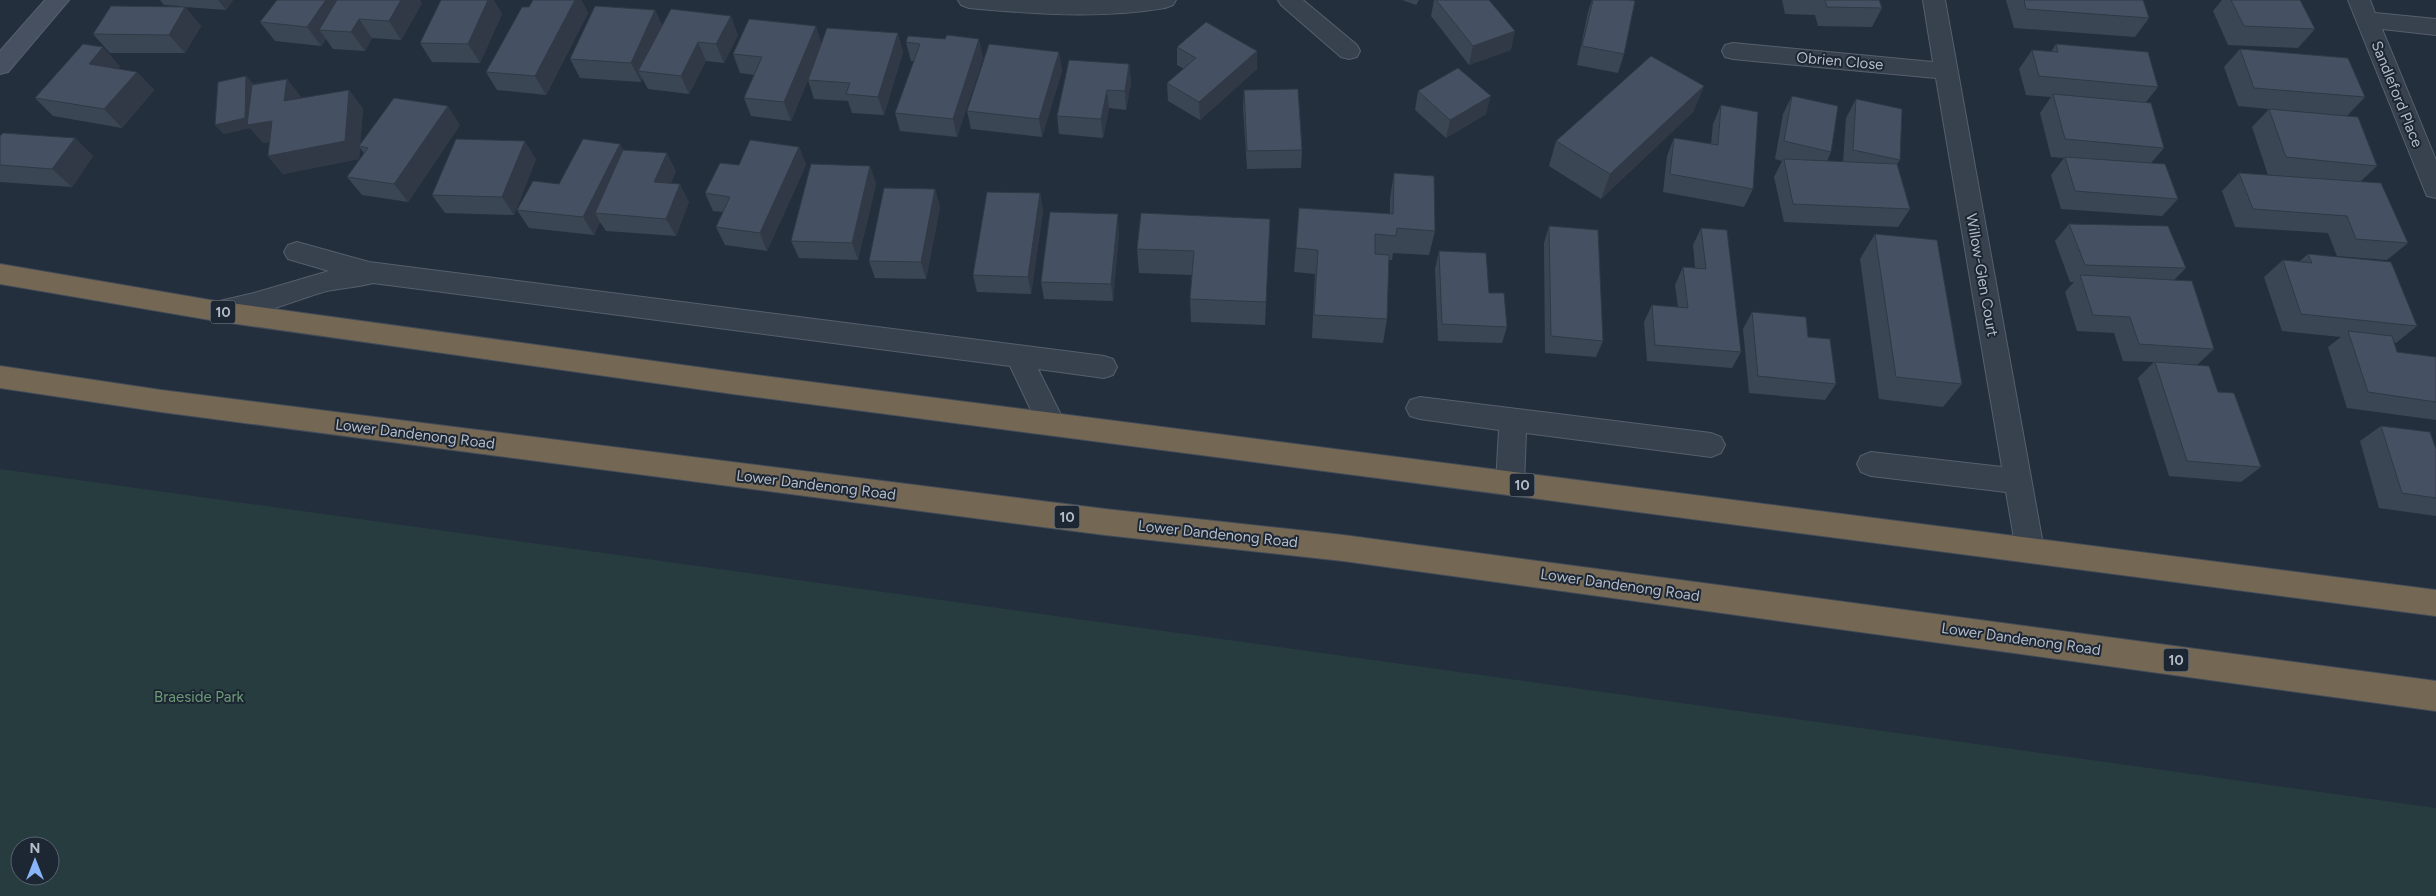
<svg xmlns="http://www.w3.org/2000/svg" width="2436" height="896" font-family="Figtree,sans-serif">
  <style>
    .green { fill: #263c3f; fill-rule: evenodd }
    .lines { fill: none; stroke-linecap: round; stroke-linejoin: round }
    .street-casing { stroke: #565f6c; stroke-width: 2 }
    .secondary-casing { stroke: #565f6c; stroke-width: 2 }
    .highway-casing { stroke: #434c59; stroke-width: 2 }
    .street { fill: #38414e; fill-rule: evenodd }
    .secondary { fill: #465061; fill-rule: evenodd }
    .highway { fill: #746855; fill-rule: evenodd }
    .wall { fill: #3b4654 }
    .shaded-wall { fill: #303945 }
    .building { fill: #455162; stroke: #303945 }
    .labels { text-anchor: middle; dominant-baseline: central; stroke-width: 4; stroke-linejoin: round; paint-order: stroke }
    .shield { fill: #1d2633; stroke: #878f9c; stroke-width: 1 }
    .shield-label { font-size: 14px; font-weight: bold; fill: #b4bcc9 }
    .street-label { font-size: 15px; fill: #b4bcc9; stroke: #1d2633 }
    .park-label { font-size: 15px; fill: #6b9a76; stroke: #1d2633 }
  </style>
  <rect width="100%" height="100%" fill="#242f3e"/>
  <path class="green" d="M 0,469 L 2436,808 L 2436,896 L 0,896 ZM 20,846 L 50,846 L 50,876 L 20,876 Z"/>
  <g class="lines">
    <g class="street-casing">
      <g id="street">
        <path d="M 958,0 L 1176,0 L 1173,5 L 1165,8 C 1099,19 1035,14 969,8 L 961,5 Z"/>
        <polygon points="1278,0 1303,0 1357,45 1360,51 1357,57 1349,59 1341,57 1281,5"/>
        <polygon points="1923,0 1945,0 2044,550 2040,559 2030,563 2020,559 2016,550 2006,492 1871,476 1861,472 1857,464 1861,456 1871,452 2002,467 1936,78 1733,59 1725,57 1722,51 1725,45 1733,43 1933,62"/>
        <polygon points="2348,0 2370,0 2375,13 2436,19 2436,35 2382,29 2436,160 2436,198 2427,196 2424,189"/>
        <path d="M 297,242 L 369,262 L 1104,356 L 1113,359 L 1117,367 L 1113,375 L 1104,378 L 1038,369 L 1065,423 L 1061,431 L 1051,435 L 1041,431 L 1010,366 L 373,283 C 358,287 342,288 327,291 C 297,299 234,327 207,318 L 203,311 L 207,304 L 254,293 L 329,271 L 288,259 L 284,252 L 288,245 Z"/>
        <polygon points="1420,397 1711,433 1721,437 1725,445 1721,453 1711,457 1526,433 1524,483 1520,492 1510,495 1500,492 1496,483 1499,430 1420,419 1410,416 1406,408 1410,400"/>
      </g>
    </g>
    <g class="secondary-casing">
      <polygon id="secondary" points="45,0 69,0 8,72 0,74 0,51"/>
    </g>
    <g class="highway-casing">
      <g id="highway">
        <polygon points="0,264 216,301 733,372 2436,590 2436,616 733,394 216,321 0,284"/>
        <polygon points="0,366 161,390 1105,509 1343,535 2436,681 2436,711 1343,561 1105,535 161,412 0,388"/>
      </g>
    </g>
    <use href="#street" class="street"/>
    <use href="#secondary" class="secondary"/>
    <use href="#highway" class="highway"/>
  </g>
  <g class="wall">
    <polygon points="160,0 233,0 226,10 185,7 201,26 185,53 110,53 93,34 180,6 164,5"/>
    <polygon points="533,0 581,0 588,13 546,95 497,90 486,72 529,7"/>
    <polygon points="1402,0 1419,0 1416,5"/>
    <polygon points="1434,0 1489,0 1511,50 1469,65 1431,16"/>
    <polygon points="1592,0 1630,0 1624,54 1618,73 1577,65 1588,12"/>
    <polygon points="1782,0 1879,0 1882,8 1872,27 1818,26 1815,15 1785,14"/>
    <polygon points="2006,0 2143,0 2149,18 2135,37 2014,28"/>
    <polygon points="2222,0 2300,0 2315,29 2298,48 2228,45 2213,11"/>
    <polygon points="422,3 401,40 372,38 365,51 333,49 326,39 321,46 275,41 260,22"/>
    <polygon points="655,10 662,26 738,35 724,63 706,61 689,94 648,89 642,78 641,82 580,78 570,59"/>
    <polygon points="502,14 480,63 432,62 420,43"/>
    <polygon points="816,26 821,43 903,52 884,115 852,113 848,101 814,99 808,80 810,75 791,121 751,116 744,98 754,75 740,73 733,54"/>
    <polygon points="908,36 983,58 957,137 900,131 895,113 914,61 911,61 906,42"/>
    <polygon points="2056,44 2158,87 2146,102 2164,148 2151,163 2178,199 2162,216 2061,209 2051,175 2064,158 2051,157 2040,113 2051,97 2026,95 2019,69 2032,50 2051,52"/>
    <polygon points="1177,47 1257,51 1257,69 1200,120 1168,101 1167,83 1184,69 1177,65"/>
    <polygon points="2240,49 2365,97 2347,116 2291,111 2377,166 2360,182 2408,243 2387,260 2337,256 2328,233 2235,227 2222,191 2239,173 2284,176 2268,175 2252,127 2269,109 2238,106 2224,67"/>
    <polygon points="1059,52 1062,71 1042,137 971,129 967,111"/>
    <polygon points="1129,64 1131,83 1126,110 1109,108 1103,138 1059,134 1057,116"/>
    <polygon points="120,66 118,69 137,72 154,90 122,128 53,116 35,98"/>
    <polygon points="246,76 253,84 287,79 301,97 301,98 349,90 363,109 360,144 460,125 408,202 362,195 347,177 364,153 360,148 359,159 283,174 268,156 269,142 263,143 250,128 224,134 215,125"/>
    <polygon points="1704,86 1693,112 1601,199 1549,166 1556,141"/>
    <polygon points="1244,90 1302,150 1301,168 1247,169 1243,108"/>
    <polygon points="1418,91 1486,114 1446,138 1415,110"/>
    <polygon points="1792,96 1831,152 1827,161 1843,162 1846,118 1856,99 1900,160 1897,164 1910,209 1898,227 1784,222 1774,177 1782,161 1775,159 1783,114"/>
    <polygon points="1721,105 1753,189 1744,207 1663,192 1667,156 1674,138 1711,144 1713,124"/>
    <polygon points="0,136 75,138 93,156 72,187 0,182"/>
    <polygon points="620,144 623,150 676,171 670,184 689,202 676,236 606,231 600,222 594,235 529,228 517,210 559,184"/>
    <polygon points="799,147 806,165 767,251 725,245 716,227 723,212 713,211 705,193 739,165"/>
    <polygon points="536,159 514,215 445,213 432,195"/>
    <polygon points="870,166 876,184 858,260 799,258 791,241"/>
    <polygon points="1394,173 1435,231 1429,255 1393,253 1392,260 1388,260 1387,319 1383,343 1312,338 1315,274 1294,272 1299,208 1390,214 1390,198"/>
    <polygon points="935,189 940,207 926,279 875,278 869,261"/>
    <polygon points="1040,193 1043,211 1031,294 977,292 973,275"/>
    <polygon points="1270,219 1265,325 1191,322 1190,299 1192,275 1139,273 1137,249"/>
    <polygon points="2069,224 2186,268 2174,280 2214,349 2197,365 2218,392 2261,467 2241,482 2169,476 2138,378 2154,362 2123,361 2114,333 2077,331 2065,292 2074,282 2070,282 2055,241"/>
    <polygon points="1549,226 1603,341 1596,357 1545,353 1544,243"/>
    <polygon points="1701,228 1741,352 1732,368 1647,361 1644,322 1652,305 1678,307 1675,285 1683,267 1695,268 1693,245"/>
    <polygon points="1119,232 1113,301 1044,299 1041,282"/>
    <polygon points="1875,234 1962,384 1943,407 1879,399 1860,259"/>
    <polygon points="1439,251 1489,293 1507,327 1502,343 1438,341 1435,269"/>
    <polygon points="2308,254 2417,326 2396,343 2394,342 2397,352 2436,357 2436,420 2347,408 2328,347 2341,337 2282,331 2264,277 2283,260 2300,261"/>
    <polygon points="1752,312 1808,337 1836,384 1825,400 1749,393 1743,329"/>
    <polygon points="2381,426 2436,449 2436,516 2379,508 2360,441"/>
  </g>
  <g class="shaded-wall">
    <polygon points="218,0 233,0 226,10"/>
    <polygon points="326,0 353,0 319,30 326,39 321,46 307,27"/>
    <polygon points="401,0 420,0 422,3 401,40 389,21"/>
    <polygon points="488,0 494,0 502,14 480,63 468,44"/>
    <polygon points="575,0 581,0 588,13 546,95 535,76"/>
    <polygon points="185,7 201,26 185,53 169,35"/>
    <polygon points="655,10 664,29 638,71 642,78 641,82 631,63"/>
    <polygon points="731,16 738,35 724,63 716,44"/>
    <polygon points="359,19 372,38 365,51 351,32"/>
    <polygon points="816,26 822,45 791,121 784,102"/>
    <polygon points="1515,31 1511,50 1469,65 1473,46"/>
    <polygon points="898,33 903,52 884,115 878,97"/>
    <polygon points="979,39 983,58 957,137 953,119"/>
    <polygon points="698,42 706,61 689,94 681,76"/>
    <polygon points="103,47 120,66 106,82 89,64"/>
    <polygon points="1257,51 1257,69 1200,120 1199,102"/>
    <polygon points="1059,52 1062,71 1042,137 1039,119"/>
    <polygon points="1129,64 1131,83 1126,110 1125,91"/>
    <polygon points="137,72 154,90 122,128 104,109"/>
    <polygon points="246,76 254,86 272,121 287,139 263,143 250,128 224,134 215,125"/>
    <polygon points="287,79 301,97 299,120 284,101"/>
    <polygon points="1704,86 1693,112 1601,199 1610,174"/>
    <polygon points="349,90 363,109 360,147 359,146 360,148 359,159 283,174 268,156"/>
    <polygon points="1107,90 1109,108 1103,138 1101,119"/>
    <polygon points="1491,96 1486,114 1446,138 1450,120"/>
    <polygon points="448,106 460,125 408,202 394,184"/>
    <polygon points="75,138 93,156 72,187 52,169"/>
    <polygon points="525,141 536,159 514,215 502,197"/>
    <polygon points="620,144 630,162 595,213 600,222 594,235 583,217"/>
    <polygon points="799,147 806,165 767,251 760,233"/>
    <polygon points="667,153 676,171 664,200 654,182"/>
    <polygon points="870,166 876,184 858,260 852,243"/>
    <polygon points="680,184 689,202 676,236 666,219"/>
    <polygon points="935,189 940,207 926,279 921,262"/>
    <polygon points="1040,193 1043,211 1031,294 1028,277"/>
    <polygon points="1118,214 1119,232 1113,301 1111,284"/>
  </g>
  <g class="building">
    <polygon points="277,0 326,0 307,27 260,22"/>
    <polygon points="337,0 401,0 389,21 359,19 351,32 319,30"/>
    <polygon points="441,0 488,0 468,44 420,43"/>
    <polygon points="533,0 575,0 535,76 486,72 522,7 529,7"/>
    <polygon points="1436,0 1489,0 1515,31 1473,46"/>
    <polygon points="1593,0 1630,0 1635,1 1624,54 1582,46"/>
    <polygon points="1825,0 1879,0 1882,8 1827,7"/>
    <polygon points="2024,0 2143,0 2149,18 2026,9"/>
    <polygon points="2231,0 2300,0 2315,29 2244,26"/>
    <polygon points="111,6 185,7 169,35 93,34"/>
    <polygon points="595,6 655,10 631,63 570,59"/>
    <polygon points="671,9 731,16 716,44 698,42 681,76 638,71"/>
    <polygon points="749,19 816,26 784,102 744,98 762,57 733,54"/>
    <polygon points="1206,22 1257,51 1199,102 1167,83 1196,58 1177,47"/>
    <polygon points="827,28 898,33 878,97 846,94 850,83 808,80"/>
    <polygon points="947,35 979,39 953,119 895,113 920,44 906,42 908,36 945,39"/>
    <polygon points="83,44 103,47 89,64 137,72 104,109 35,98"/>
    <polygon points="989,44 1059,52 1039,119 967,111"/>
    <polygon points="2056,44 2148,52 2158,87 2039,76 2032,50 2058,52"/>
    <polygon points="2240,49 2348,58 2365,97 2254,88"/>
    <polygon points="1651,56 1704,86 1610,174 1556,141"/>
    <polygon points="1069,60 1129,64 1125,91 1107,90 1101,119 1057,116"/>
    <polygon points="1458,68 1491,96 1450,120 1418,91"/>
    <polygon points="246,76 245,118 215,125 218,82"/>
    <polygon points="287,79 284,101 349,90 345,141 268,156 272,121 247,125 252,85"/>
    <polygon points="1298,89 1302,150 1247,151 1244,90"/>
    <polygon points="2053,94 2151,103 2164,148 2065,139"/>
    <polygon points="1792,96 1838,106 1831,152 1784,141"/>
    <polygon points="394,98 448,106 394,184 347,177 368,148 359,146"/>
    <polygon points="1856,99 1902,109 1900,160 1853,150"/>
    <polygon points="1721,105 1758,112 1753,189 1670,174 1674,138 1718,145"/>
    <polygon points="2269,109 2358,117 2377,166 2286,157"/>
    <polygon points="3,133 75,138 52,169 0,165 0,136"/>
    <polygon points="456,139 525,141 502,197 432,195"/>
    <polygon points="583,139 620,144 583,217 517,210 533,181 559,184"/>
    <polygon points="750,140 799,147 760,233 716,227 730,197 705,193 720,163 739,165"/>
    <polygon points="623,150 667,153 654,182 680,184 666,219 595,213"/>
    <polygon points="2065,157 2165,164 2178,199 2075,191"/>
    <polygon points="1784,159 1897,164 1910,209 1793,204"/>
    <polygon points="811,164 870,166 852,243 791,241"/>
    <polygon points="1394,173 1434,176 1435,231 1397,228 1396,236 1375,234 1375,254 1389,255 1387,319 1314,315 1318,250 1296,248 1299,208 1393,214"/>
    <polygon points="2239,173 2381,183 2408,243 2356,239 2347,216 2253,209"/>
    <polygon points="884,188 935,189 921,262 869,261"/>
    <polygon points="987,192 1040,193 1028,277 973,275"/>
    <polygon points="1050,212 1118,214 1111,284 1041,282"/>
    <polygon points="1141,213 1270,219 1266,302 1190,299 1194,251 1137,249"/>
    <polygon points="2069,224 2168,226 2186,268 2085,265"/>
    <polygon points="1549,226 1598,230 1603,341 1551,336"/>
    <polygon points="1701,228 1727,230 1741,352 1655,345 1652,305 1688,308 1683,267 1706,269"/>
    <polygon points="1875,234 1937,240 1962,384 1896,377"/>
    <polygon points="1439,251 1486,253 1489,293 1504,293 1507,327 1442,324"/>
    <polygon points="2308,254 2391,262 2417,326 2301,314 2283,260 2312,263"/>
    <polygon points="2080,275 2192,281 2214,349 2139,344 2130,317 2093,315"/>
    <polygon points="1752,312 1806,317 1808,337 1830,339 1836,384 1758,376"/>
    <polygon points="2348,331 2392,336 2397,352 2436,357 2436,402 2368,392"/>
    <polygon points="2155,362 2209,366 2218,392 2234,393 2261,467 2187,461"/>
    <polygon points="2381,426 2430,432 2436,449 2436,498 2402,493"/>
  </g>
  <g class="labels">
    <g class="shield">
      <rect x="210.5" y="300.5" width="25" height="23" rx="4"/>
      <rect x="1509.5" y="473.5" width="25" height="23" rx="4"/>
      <rect x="1054.5" y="505.5" width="25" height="23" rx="4"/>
      <rect x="2163.5" y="648.5" width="25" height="23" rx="4"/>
    </g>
    <g class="shield-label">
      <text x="223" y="312">10</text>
      <text x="1522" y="485">10</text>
      <text x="1067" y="517">10</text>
      <text x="2176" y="660">10</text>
    </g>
    <g class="street-label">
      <text transform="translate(1840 61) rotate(5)">Obrien Close</text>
      <text transform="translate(2397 94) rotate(68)">Sandleford Place</text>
      <text transform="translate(1982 275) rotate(80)">Willow-Glen Court</text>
      <text transform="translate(415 434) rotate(7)">Lower Dandenong Road</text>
      <text transform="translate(816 485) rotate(7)">Lower Dandenong Road</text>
      <text transform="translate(1218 534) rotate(6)">Lower Dandenong Road</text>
      <text transform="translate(1620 585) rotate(8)">Lower Dandenong Road</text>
      <text transform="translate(2021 639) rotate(8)">Lower Dandenong Road</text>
    </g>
    <g class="park-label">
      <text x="199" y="697">Braeside Park</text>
    </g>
  </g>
  <g transform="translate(35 861)"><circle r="24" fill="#1d2633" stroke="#59626f"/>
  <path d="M0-4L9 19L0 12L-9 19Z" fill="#8ab4f8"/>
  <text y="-8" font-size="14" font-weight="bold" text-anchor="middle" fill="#b4bcc9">N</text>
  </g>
</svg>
